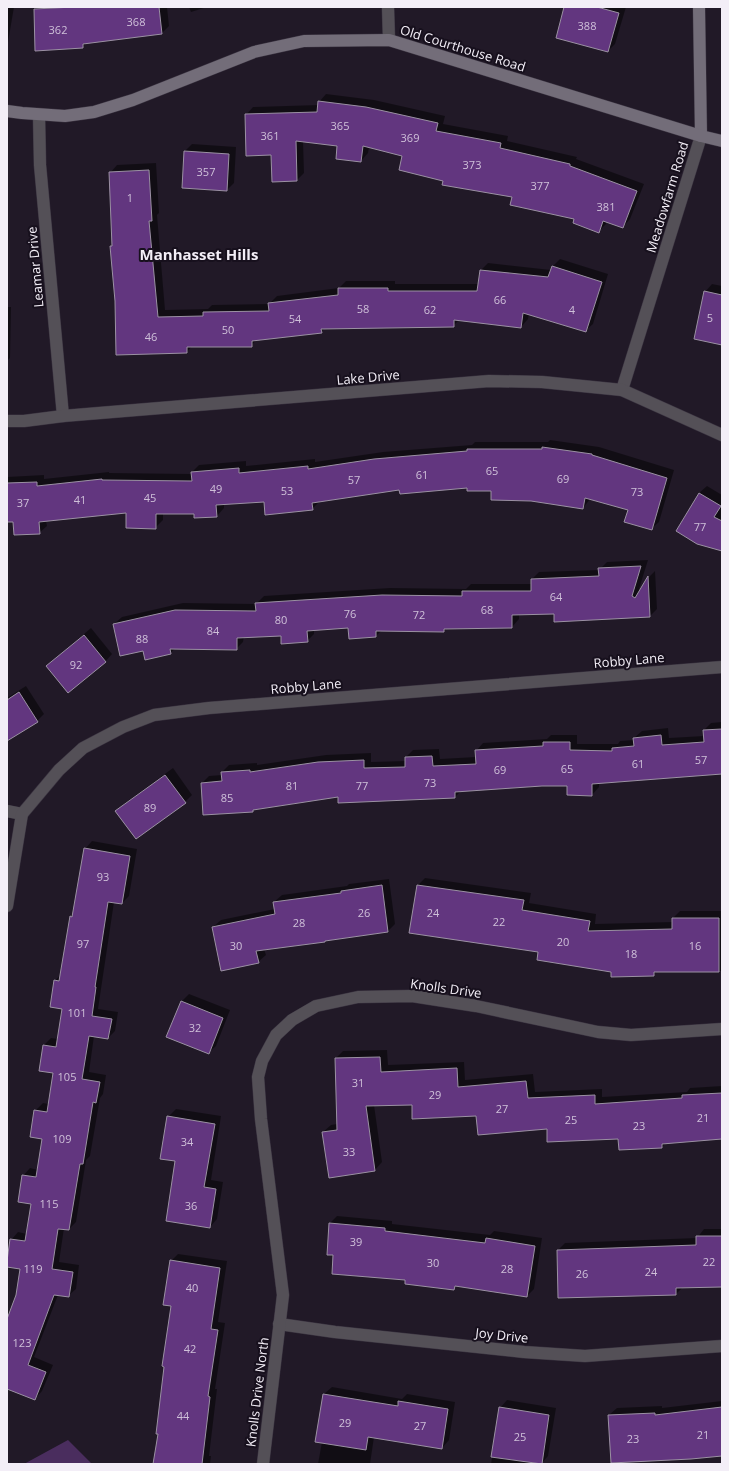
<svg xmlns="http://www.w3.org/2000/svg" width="729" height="1471" font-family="'Open Sans',sans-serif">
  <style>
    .green { fill: #4a2d5e }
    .shadow { fill: #0007 }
    .building { fill: #62367f; stroke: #9b91a3 }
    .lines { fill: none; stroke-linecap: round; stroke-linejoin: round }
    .street-casing { stroke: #3a3340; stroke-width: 13 }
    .secondary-casing { stroke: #3a3340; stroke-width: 13 }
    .street { stroke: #545057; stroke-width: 12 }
    .secondary { stroke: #736d79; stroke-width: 12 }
    .labels { text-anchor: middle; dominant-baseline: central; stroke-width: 4; stroke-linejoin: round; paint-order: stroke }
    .number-label { font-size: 11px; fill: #cfc0d9 }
    .street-label { font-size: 13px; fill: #f3eef7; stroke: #17101d }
    .quarter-label { font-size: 15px; font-weight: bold; fill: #f3eef7; stroke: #17101d }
  </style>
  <rect width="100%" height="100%" fill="#211927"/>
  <polygon class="green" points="68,1440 92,1464 24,1464"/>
  <g class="shadow">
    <polygon points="7,7 14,7 8,42 7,44"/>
    <polygon points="37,7 167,7 169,26 162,33 88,42 82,47 35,9"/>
    <polygon points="189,7 207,7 191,12"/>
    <polygon points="565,7 626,7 615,44 608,51"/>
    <polygon points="326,94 374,100 445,116 443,124 508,136 507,141 577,157 576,159 644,184 630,219 623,227 607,221 606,224 598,232 576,219 513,196 444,180 404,155 369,147 368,153 361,161 338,145 303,141 304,173 297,180 272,154 246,115 253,107 319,105 319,102"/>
    <polygon points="192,144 236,147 234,183 227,190 185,151"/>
    <polygon points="156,163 159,213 157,215 165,310 208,309 212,305 269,304 277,296 339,288 346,281 395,281 395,284 479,284 481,270 488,263 551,270 552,267 560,259 608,274 593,324 585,331 529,313 528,319 521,327 459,320 453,326 325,328 321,332 257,339 251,346 192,346 187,352 116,301 111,247 113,244 110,173 117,165"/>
    <polygon points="712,284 722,286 722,344 705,292"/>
    <polygon points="7,307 11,307 10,358 7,361"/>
    <polygon points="550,440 599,447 674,470 659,522 651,529 629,509 591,498 583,508 492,490 468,487 400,489 319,502 312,509 265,501 224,504 224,508 217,516 195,513 163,513 163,520 155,528 127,512 46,521 47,526 39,533 14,521 7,521 7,477 44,475 44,479 109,472 109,473 192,474 192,472 199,465 246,461 246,466 315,459 315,462 383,452 472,445 475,442 548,442"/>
    <polygon points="707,486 722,495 722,507 721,509 722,510 722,550 699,493"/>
    <polygon points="648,560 639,589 641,590 649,577 655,571 657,609 650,616 555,613 519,614 519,619 512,627 447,628 444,631 382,630 376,636 349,627 314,629 314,634 307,641 282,635 244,636 243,642 236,649 176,648 170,653 144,650 114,624 122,617 183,603 256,604 264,596 390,588 466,589 471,584 532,584 532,579 539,572 599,570 607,562"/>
    <polygon points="91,628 112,654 105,662 47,666"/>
    <polygon points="26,686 44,714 37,721 7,740 7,698"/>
    <polygon points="722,722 722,773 599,782 599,787 592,795 568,785 542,785 461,791 455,797 339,796 255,809 252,811 202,783 209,776 222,775 222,772 229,765 257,763 257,765 326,755 371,753 371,762 406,761 406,757 413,750 439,749 440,759 476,757 476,751 483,743 547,739 551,735 577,735 577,744 618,744 620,741 634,740 634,738 642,731 668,728 669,738 704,736 704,730 711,723"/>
    <polygon points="173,768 192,795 185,802 116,811 124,804"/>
    <polygon points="92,841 137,849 129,896 122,903 114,902 98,1009 118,1012 115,1031 108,1038 94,1036 89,1072 106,1075 103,1094 100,1098 90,1156 86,1160 76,1222 69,1229 64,1228 59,1262 79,1265 76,1289 68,1296 58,1295 34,1357 53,1365 42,1391 35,1399 7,1388 7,1322 17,1296 21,1268 11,1240 18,1232 27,1234 32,1203 23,1176 30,1168 38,1170 43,1138 35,1111 43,1103 49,1104 54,1072 44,1045 51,1038 58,1039 64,1008 55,981 61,974 71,917 74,913 85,849"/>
    <polygon points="425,878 531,893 529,903 596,914 595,924 673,922 673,918 680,911 722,911 722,971 657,971 653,975 612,971 539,951 411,932 418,885"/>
    <polygon points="389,879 395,924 388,931 264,949 266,955 258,962 213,927 221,920 275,909 274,902 282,895 347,886 349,884"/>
    <polygon points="189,994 230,1010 216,1046 208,1053 168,1036 182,1001"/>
    <polygon points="387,1050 388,1065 464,1062 465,1080 533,1074 535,1092 602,1089 602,1097 687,1092 690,1088 722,1086 722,1138 666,1143 662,1147 619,1138 548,1128 413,1104 374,1105 382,1162 375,1170 330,1176 323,1132 331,1125 337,1124 336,1058 343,1051"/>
    <polygon points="176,1109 221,1116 211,1180 223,1182 217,1219 210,1227 176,1161 168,1117"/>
    <polygon points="337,1216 392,1221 392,1224 490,1235 494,1231 542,1238 534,1289 527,1296 457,1285 454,1289 406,1279 334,1254 330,1223"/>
    <polygon points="704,1229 722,1229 722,1286 683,1287 676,1294 558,1250 565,1243 697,1238"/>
    <polygon points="178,1254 227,1261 218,1322 225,1323 215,1389 217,1389 209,1456 211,1456 210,1464 154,1464 159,1433 172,1305 171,1261"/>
    <polygon points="332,1387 402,1399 407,1394 455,1402 449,1440 442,1448 374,1437 370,1464 318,1464 322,1442 316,1441 324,1394"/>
    <polygon points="507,1400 556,1408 548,1456 541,1464 533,1462 531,1464 491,1464 500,1408"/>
    <polygon points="722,1401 722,1455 609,1415 617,1408 662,1406 662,1408"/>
  </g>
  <g class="building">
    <polygon points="74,7 159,7 162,34 83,44 83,48 35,51 34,9"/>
    <polygon points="564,7 597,7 619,13 608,52 556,38"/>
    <polygon points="318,101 366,107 438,123 436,131 501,143 500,148 570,164 570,166 637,191 623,228 603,221 599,233 573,223 574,219 510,205 512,197 442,185 443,181 399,170 402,156 363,146 361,162 336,159 337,146 296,141 297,181 272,182 271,155 246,156 245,114 317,112"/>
    <polygon points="184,151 229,154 227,191 182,188"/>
    <polygon points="149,170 152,221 149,221 158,317 203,316 203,312 269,311 268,303 338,295 338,288 388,288 388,291 477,291 480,270 548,277 552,266 602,282 586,332 523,313 521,328 454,320 454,327 321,329 322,333 252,341 252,347 187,347 187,353 116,355 115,301 110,246 112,246 109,172"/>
    <polygon points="704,291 722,295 722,345 694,339"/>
    <polygon points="542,447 592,454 592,455 667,478 652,530 624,522 628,510 585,498 583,509 531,501 491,500 491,491 467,491 467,488 400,494 399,490 312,503 313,510 265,515 264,502 216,505 217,517 194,518 194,514 156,514 156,529 126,528 126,513 39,522 40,534 14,535 13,522 7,522 7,483 37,482 37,486 102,479 102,480 192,481 191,472 239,468 239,473 308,466 308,469 374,459 467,451 467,449 542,449"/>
    <polygon points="699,493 721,506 714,517 722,521 722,551 697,544 676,531"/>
    <polygon points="641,566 632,596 635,598 648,576 650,617 554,622 554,614 512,615 512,628 444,629 444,632 376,631 376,637 349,639 348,628 307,631 308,642 281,644 281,636 237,638 237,650 170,649 171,654 145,660 143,651 120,656 113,624 175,610 256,611 255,603 382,595 462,596 462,591 531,591 531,579 599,576 598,568"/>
    <polygon points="84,635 106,662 68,693 46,666"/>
    <polygon points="19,692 38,722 7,741 7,700"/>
    <polygon points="722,729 722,774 592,784 592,796 567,795 567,786 542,786 455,792 455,798 338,803 338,797 253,810 253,812 203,815 201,783 222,781 221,772 250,770 250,772 318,762 364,760 364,768 405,767 405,757 432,756 433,766 476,764 475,750 543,746 543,742 570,742 570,750 612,751 612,748 634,746 633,738 661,735 662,745 704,742 703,730"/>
    <polygon points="165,775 186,803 136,839 115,811"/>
    <polygon points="84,848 130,856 122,904 108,902 95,987 96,987 92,1016 112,1019 108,1039 89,1036 82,1079 100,1082 96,1103 93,1102 83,1164 80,1164 69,1230 58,1229 52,1269 73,1272 69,1297 54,1295 28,1365 46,1372 35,1400 7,1389 7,1319 16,1295 20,1269 7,1267 7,1261 10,1239 25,1241 31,1204 18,1202 22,1175 36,1177 42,1139 30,1137 34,1110 47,1112 53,1073 39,1071 43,1045 56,1047 62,1009 50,1007 54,980 59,981 70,916 72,917"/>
    <polygon points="382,885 388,932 325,941 325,942 256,951 259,963 221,971 212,927 275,914 273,902 341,893 341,891"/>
    <polygon points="417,885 524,900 522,910 590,921 588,931 672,929 672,918 719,918 719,972 654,972 654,976 611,977 611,972 537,960 538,952 409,933"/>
    <polygon points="181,1001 223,1018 209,1054 166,1037"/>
    <polygon points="380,1057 381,1072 457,1068 458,1087 526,1081 528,1098 595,1095 595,1104 682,1098 682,1095 722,1093 722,1139 662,1144 662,1148 619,1150 618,1139 547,1142 547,1129 478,1135 476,1116 412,1119 412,1105 366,1106 375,1171 329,1178 322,1132 337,1130 335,1058"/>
    <polygon points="167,1116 215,1124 204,1187 216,1189 210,1228 166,1221 175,1161 160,1159"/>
    <polygon points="329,1223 385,1228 385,1231 485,1243 486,1238 535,1246 527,1297 455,1286 454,1290 405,1284 405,1280 332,1274 333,1255 327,1255"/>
    <polygon points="696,1236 722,1236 722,1287 676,1288 676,1295 558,1298 557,1250 696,1245"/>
    <polygon points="170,1260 220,1268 211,1329 218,1330 208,1396 210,1397 202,1464 153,1464 158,1434 156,1434 164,1367 162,1366 171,1306 163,1305"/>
    <polygon points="323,1394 398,1406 398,1401 448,1409 442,1449 368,1437 366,1450 315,1442"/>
    <polygon points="499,1407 549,1415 542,1464 491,1457"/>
    <polygon points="722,1407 722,1456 691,1459 611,1463 608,1415 655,1413 655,1415"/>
  </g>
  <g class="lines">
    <g class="street-casing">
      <g id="street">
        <polyline points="388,7 389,40"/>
        <polyline points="39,115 40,165 63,416"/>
        <polyline points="622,390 701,136"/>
        <polyline points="7,421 24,421 63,416 489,381 542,382 622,390 722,435"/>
        <polyline points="7,811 22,814"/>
        <polyline points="7,906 22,814 59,770 83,748 123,727 154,715 209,708 722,667"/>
        <polyline points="279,1324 335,1332 524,1352 585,1356 722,1346"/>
        <polyline points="263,1464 283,1295 261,1119 258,1077 262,1061 276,1035 292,1020 316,1006 358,997 412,996 476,1006 598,1032 631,1035 722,1029"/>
      </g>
    </g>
    <g class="secondary-casing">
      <g id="secondary">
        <polyline points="699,7 701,136"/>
        <polyline points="7,111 22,113 65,116 94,112 133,100 254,52 304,41 389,40 701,136 722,141"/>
      </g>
    </g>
    <use href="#street" class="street"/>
    <use href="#secondary" class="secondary"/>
  </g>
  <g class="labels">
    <g class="number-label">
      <text x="136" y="21">368</text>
      <text x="587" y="25">388</text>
      <text x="58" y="29">362</text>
      <text x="340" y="125">365</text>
      <text x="270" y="135">361</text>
      <text x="410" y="137">369</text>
      <text x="472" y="164">373</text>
      <text x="206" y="171">357</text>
      <text x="540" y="185">377</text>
      <text x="130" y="197">1</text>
      <text x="606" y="206">381</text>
      <text x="500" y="299">66</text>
      <text x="363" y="308">58</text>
      <text x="430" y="309">62</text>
      <text x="572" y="309">4</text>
      <text x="710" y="317">5</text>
      <text x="295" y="318">54</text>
      <text x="228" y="329">50</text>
      <text x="151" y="336">46</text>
      <text x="492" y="470">65</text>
      <text x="422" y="474">61</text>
      <text x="563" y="478">69</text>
      <text x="354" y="479">57</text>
      <text x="216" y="488">49</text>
      <text x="287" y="490">53</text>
      <text x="637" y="491">73</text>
      <text x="150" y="497">45</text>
      <text x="80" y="499">41</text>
      <text x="23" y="502">37</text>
      <text x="700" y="526">77</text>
      <text x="556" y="596">64</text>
      <text x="487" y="609">68</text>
      <text x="350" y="613">76</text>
      <text x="419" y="614">72</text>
      <text x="281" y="619">80</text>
      <text x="213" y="630">84</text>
      <text x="142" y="638">88</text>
      <text x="76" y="664">92</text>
      <text x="701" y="759">57</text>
      <text x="638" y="763">61</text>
      <text x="567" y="768">65</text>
      <text x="500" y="769">69</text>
      <text x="430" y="782">73</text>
      <text x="292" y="785">81</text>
      <text x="362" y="785">77</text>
      <text x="227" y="797">85</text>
      <text x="150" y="807">89</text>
      <text x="103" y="876">93</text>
      <text x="364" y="912">26</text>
      <text x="433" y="912">24</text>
      <text x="499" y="921">22</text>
      <text x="299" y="922">28</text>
      <text x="563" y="941">20</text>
      <text x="83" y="943">97</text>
      <text x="236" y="945">30</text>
      <text x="695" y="945">16</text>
      <text x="631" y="953">18</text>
      <text x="77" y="1012">101</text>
      <text x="195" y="1027">32</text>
      <text x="67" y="1076">105</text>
      <text x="358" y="1082">31</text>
      <text x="435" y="1094">29</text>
      <text x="502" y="1108">27</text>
      <text x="703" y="1117">21</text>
      <text x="571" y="1119">25</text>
      <text x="639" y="1125">23</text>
      <text x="62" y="1138">109</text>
      <text x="187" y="1141">34</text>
      <text x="349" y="1151">33</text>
      <text x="49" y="1203">115</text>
      <text x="191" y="1205">36</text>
      <text x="356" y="1241">39</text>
      <text x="709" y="1261">22</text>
      <text x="433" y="1262">30</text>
      <text x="33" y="1268">119</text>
      <text x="507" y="1268">28</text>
      <text x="651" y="1271">24</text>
      <text x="582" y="1273">26</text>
      <text x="192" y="1287">40</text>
      <text x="22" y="1342">123</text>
      <text x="190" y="1348">42</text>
      <text x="183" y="1415">44</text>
      <text x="345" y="1422">29</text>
      <text x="420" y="1425">27</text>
      <text x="703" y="1434">21</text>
      <text x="520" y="1436">25</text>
      <text x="633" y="1438">23</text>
    </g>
    <g class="street-label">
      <text transform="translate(463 48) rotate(17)">Old Courthouse Road</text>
      <text transform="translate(667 197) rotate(-73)">Meadowfarm Road</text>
      <text transform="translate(35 267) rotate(-95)">Leamar Drive</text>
      <text transform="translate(368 377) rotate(-5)">Lake Drive</text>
      <text transform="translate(629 660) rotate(-5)">Robby Lane</text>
      <text transform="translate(306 686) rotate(-5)">Robby Lane</text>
      <text transform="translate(446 988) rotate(8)">Knolls Drive</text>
      <text transform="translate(502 1335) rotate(6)">Joy Drive</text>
      <text transform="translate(257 1392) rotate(-83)">Knolls Drive North</text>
    </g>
    <g class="quarter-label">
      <text x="199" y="254">Manhasset Hills</text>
    </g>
  </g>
  <rect width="729" height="1471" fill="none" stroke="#f3eef7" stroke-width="16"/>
</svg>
